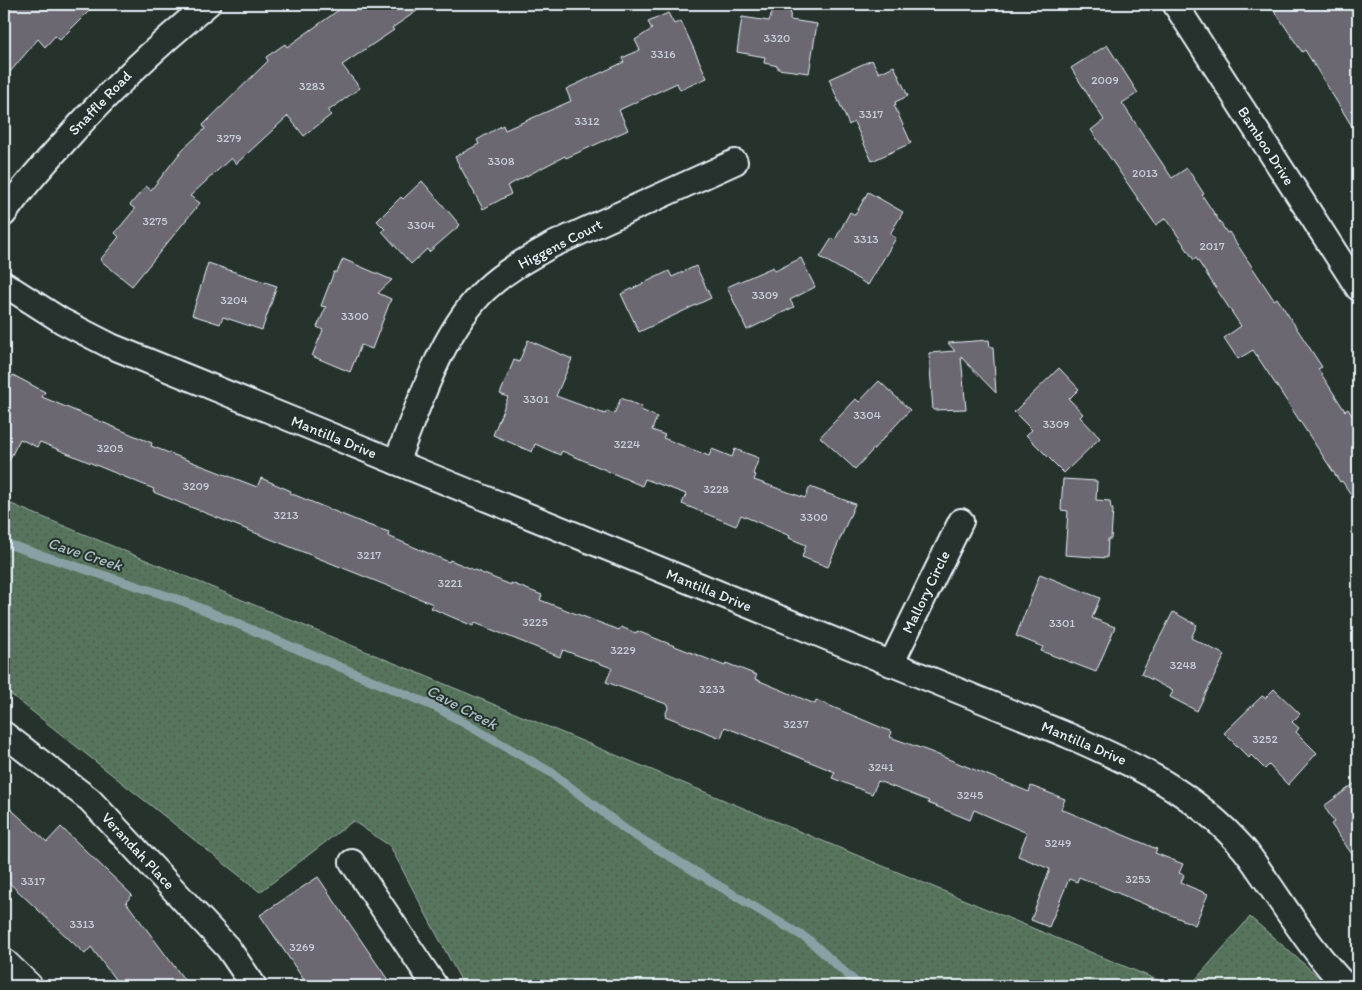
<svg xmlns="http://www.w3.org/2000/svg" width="1362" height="990" font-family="Itim,sans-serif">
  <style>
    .grass { fill: url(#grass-dots); stroke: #a0b2aa }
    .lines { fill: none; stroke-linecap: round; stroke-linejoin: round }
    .stream { stroke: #89a1a5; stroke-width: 9 }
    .building { fill: #6c6872; stroke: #e8f1f8 }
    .minor-casing { stroke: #e8f1f8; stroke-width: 28 }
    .tertiary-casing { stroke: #e8f1f8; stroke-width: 31 }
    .minor { stroke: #26332d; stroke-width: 24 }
    .tertiary { stroke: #26332d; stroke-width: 28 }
    .labels { text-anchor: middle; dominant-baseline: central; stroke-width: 4; stroke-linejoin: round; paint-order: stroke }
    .number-label { font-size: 12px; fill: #c9cfd6 }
    .street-label { font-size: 15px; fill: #e8f1f8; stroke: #26332d }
    .water-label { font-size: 16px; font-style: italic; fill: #a8bcc1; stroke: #26332d }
  </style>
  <defs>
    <pattern id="grass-dots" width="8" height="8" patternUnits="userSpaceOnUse" patternTransform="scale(1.25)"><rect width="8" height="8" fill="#57745c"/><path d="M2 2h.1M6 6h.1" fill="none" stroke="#4e5c52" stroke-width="1.8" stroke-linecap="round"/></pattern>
  </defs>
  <rect width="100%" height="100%" fill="#26332d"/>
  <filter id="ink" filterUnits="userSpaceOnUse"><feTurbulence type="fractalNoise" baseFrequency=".02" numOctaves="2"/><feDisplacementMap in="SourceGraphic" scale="10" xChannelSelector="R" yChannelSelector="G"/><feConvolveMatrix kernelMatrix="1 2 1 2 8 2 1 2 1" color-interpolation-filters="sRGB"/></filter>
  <g filter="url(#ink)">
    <g class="grass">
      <polygon points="4,501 1172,986 464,986 390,846 353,821 260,892 4,689"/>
      <polygon points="1250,917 1329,986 1190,986"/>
    </g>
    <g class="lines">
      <polyline class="stream" points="4,543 183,601 438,708 552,773 626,830 809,940 860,986"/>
    </g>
    <g class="building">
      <polygon points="4,4 96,4 60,40 55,36 45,47 38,39 4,79"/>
      <polygon points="347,4 427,4 392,28 394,30 342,65 360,88 328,111 331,115 304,136 288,116 236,164 231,158 190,196 200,203 132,286 100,260 119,237 115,233 135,209 130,205 146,186 151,190 183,149 205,129 203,125 268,61 266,57 285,44 287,47"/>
      <polygon points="775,4 791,4 790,20 817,24 809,73 778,69 778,66 764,63 765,57 737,52 742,17 769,21"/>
      <polygon points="1270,4 1358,4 1358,136 1305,50 1302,52"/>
      <polygon points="668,13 674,24 681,21 707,78 680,90 677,83 619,110 628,130 566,158 565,156 507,186 511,194 483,209 455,157 479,144 477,140 503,125 505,130 571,101 566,89 624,62 622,58 640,50 635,40 652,29 648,22"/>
      <polygon points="1107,45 1138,93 1122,103 1172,178 1187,168 1204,194 1202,195 1227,233 1229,232 1274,300 1277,298 1322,367 1318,369 1345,411 1348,409 1358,425 1358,505 1342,481 1340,482 1253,350 1238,359 1224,338 1241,326 1239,323 1196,258 1194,260 1166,218 1156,225 1091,130 1104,120 1071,68"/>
      <polygon points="872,60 879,73 894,66 908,96 895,102 896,105 894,105 911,143 872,161 854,122 849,125 829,79"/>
      <polygon points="422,181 460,225 429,252 427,249 411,264 382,231 385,229 377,221 401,197 403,199"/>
      <polygon points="868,192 903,212 890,234 896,238 868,285 820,257 832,238 835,240 850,212 855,215"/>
      <polygon points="801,258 815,287 790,300 794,307 747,330 727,287 773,267 775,271"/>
      <polygon points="343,259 392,280 378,293 391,299 372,349 361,345 350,372 312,356 323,330 317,327 326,307 321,306 334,272 337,272"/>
      <polygon points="208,263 277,286 262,330 223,317 220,324 192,315"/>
      <polygon points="696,266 711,298 639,332 621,294 669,271 672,277"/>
      <polygon points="528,340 572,359 556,396 605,414 607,411 614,414 621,398 642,407 641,410 657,417 652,430 665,435 663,438 709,456 712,449 732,457 735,449 759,458 753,474 756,475 754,480 805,498 810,487 855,504 828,567 802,557 806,545 789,538 790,536 741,515 736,526 682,504 686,494 645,479 642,486 562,451 560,455 535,444 532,452 493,435 508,397 500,394 514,360 519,362"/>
      <polygon points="989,340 990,347 993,347 996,393 961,357 966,409 933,410 929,353 955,351 948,343"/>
      <polygon points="1059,368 1079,389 1069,399 1083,414 1080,417 1100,438 1064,473 1026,435 1032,430 1014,412"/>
      <polygon points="4,375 11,378 13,375 45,392 42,397 152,443 151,446 257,487 261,478 291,491 290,493 368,525 389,532 388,536 449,562 450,560 511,585 511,583 542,595 540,600 619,630 621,627 636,633 637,631 725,666 726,663 757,675 755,679 815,704 816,700 892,732 890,737 931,752 1029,792 1031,786 1065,799 1061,809 1157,849 1155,853 1183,864 1179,873 1184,875 1181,883 1208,894 1195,925 1079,877 1077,882 1069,879 1049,927 1031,920 1050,869 1018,856 1027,833 974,810 970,820 928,803 929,801 878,781 872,794 832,778 835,772 725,727 721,738 665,716 669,705 606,682 612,668 563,650 560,657 475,623 473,626 431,608 433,604 153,492 154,489 40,442 37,447 20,439 4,470"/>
      <polygon points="879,381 910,410 855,469 820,437 856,399 859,402"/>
      <polygon points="1063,479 1097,481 1096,500 1110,501 1111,509 1113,509 1111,539 1108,539 1107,558 1065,555 1068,511 1061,510"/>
      <polygon points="1040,574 1100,598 1092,618 1115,627 1096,672 1041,651 1043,647 1016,636"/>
      <polygon points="1173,612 1197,625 1191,638 1225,655 1197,711 1170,697 1173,691 1141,674"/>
      <polygon points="1274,689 1300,714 1292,722 1299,728 1296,732 1317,753 1288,785 1269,765 1265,769 1251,755 1249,758 1224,733 1262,696 1265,698"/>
      <polygon points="1358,781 1358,863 1331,824 1334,822 1324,806"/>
      <polygon points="4,803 47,842 61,827 132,895 126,902 189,986 120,986 91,947 85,954 4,878"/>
      <polygon points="318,877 392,986 308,986 260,915"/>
    </g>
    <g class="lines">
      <g class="minor-casing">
        <g id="minor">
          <polyline points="1175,4 1358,288"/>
          <path d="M 4,214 C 22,188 43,165 65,141 C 109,91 157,46 208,4"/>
          <path d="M 4,284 L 62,321 L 111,346 L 1067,735 C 1136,765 1193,791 1244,849 C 1252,859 1259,870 1266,880 C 1291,916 1315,955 1346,986"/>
          <path d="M 396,462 C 418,408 442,330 486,289 C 505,271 529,258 552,245 L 735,162"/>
          <polyline points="891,664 961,521"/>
          <polyline points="4,734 90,800 228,948 254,986"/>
          <polyline points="352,862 435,986"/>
        </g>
      </g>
      <g class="tertiary-casing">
        <polyline id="tertiary" points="4,963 28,986"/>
      </g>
      <use href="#minor" class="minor"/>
      <use href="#tertiary" class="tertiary"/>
    </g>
  </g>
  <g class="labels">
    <g class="number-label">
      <text x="777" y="38">3320</text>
      <text x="663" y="54">3316</text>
      <text x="1105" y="80">2009</text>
      <text x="312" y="86">3283</text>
      <text x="871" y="114">3317</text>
      <text x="587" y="121">3312</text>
      <text x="229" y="138">3279</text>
      <text x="501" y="161">3308</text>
      <text x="1145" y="173">2013</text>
      <text x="155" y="221">3275</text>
      <text x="421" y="225">3304</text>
      <text x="866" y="239">3313</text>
      <text x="1212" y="246">2017</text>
      <text x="765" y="295">3309</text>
      <text x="234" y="300">3204</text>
      <text x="355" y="316">3300</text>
      <text x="536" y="399">3301</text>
      <text x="867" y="415">3304</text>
      <text x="1056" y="424">3309</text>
      <text x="627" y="444">3224</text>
      <text x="110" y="448">3205</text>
      <text x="196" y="486">3209</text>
      <text x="716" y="489">3228</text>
      <text x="286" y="515">3213</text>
      <text x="814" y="517">3300</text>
      <text x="369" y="555">3217</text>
      <text x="450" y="583">3221</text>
      <text x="535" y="622">3225</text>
      <text x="1062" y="623">3301</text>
      <text x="623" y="650">3229</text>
      <text x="1183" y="665">3248</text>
      <text x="712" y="689">3233</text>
      <text x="796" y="724">3237</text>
      <text x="1265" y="739">3252</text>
      <text x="881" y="767">3241</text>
      <text x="970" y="795">3245</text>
      <text x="1058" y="843">3249</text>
      <text x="1138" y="879">3253</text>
      <text x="33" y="881">3317</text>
      <text x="82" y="924">3313</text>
      <text x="302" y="947">3269</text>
    </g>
    <g class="street-label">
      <text transform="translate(100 103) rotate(-46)">Snaffle Road</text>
      <text transform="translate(1266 146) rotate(57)">Bamboo Drive</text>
      <text transform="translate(560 244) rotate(-27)">Higgens Court</text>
      <text transform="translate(334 437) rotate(22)">Mantilla Drive</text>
      <text transform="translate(709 590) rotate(22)">Mantilla Drive</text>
      <text transform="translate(926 592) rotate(-64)">Mallory Circle</text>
      <text transform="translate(1084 743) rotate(23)">Mantilla Drive</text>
      <text transform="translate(138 851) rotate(47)">Verandah Place</text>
    </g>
    <g class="water-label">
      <text transform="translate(85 554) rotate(18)">Cave Creek</text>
      <text transform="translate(462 707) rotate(28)">Cave Creek</text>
    </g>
  </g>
  <rect width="1362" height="990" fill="none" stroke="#26332d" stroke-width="20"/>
  <rect x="10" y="10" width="1342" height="970" fill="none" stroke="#e8f1f8" stroke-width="2" filter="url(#ink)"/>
</svg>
